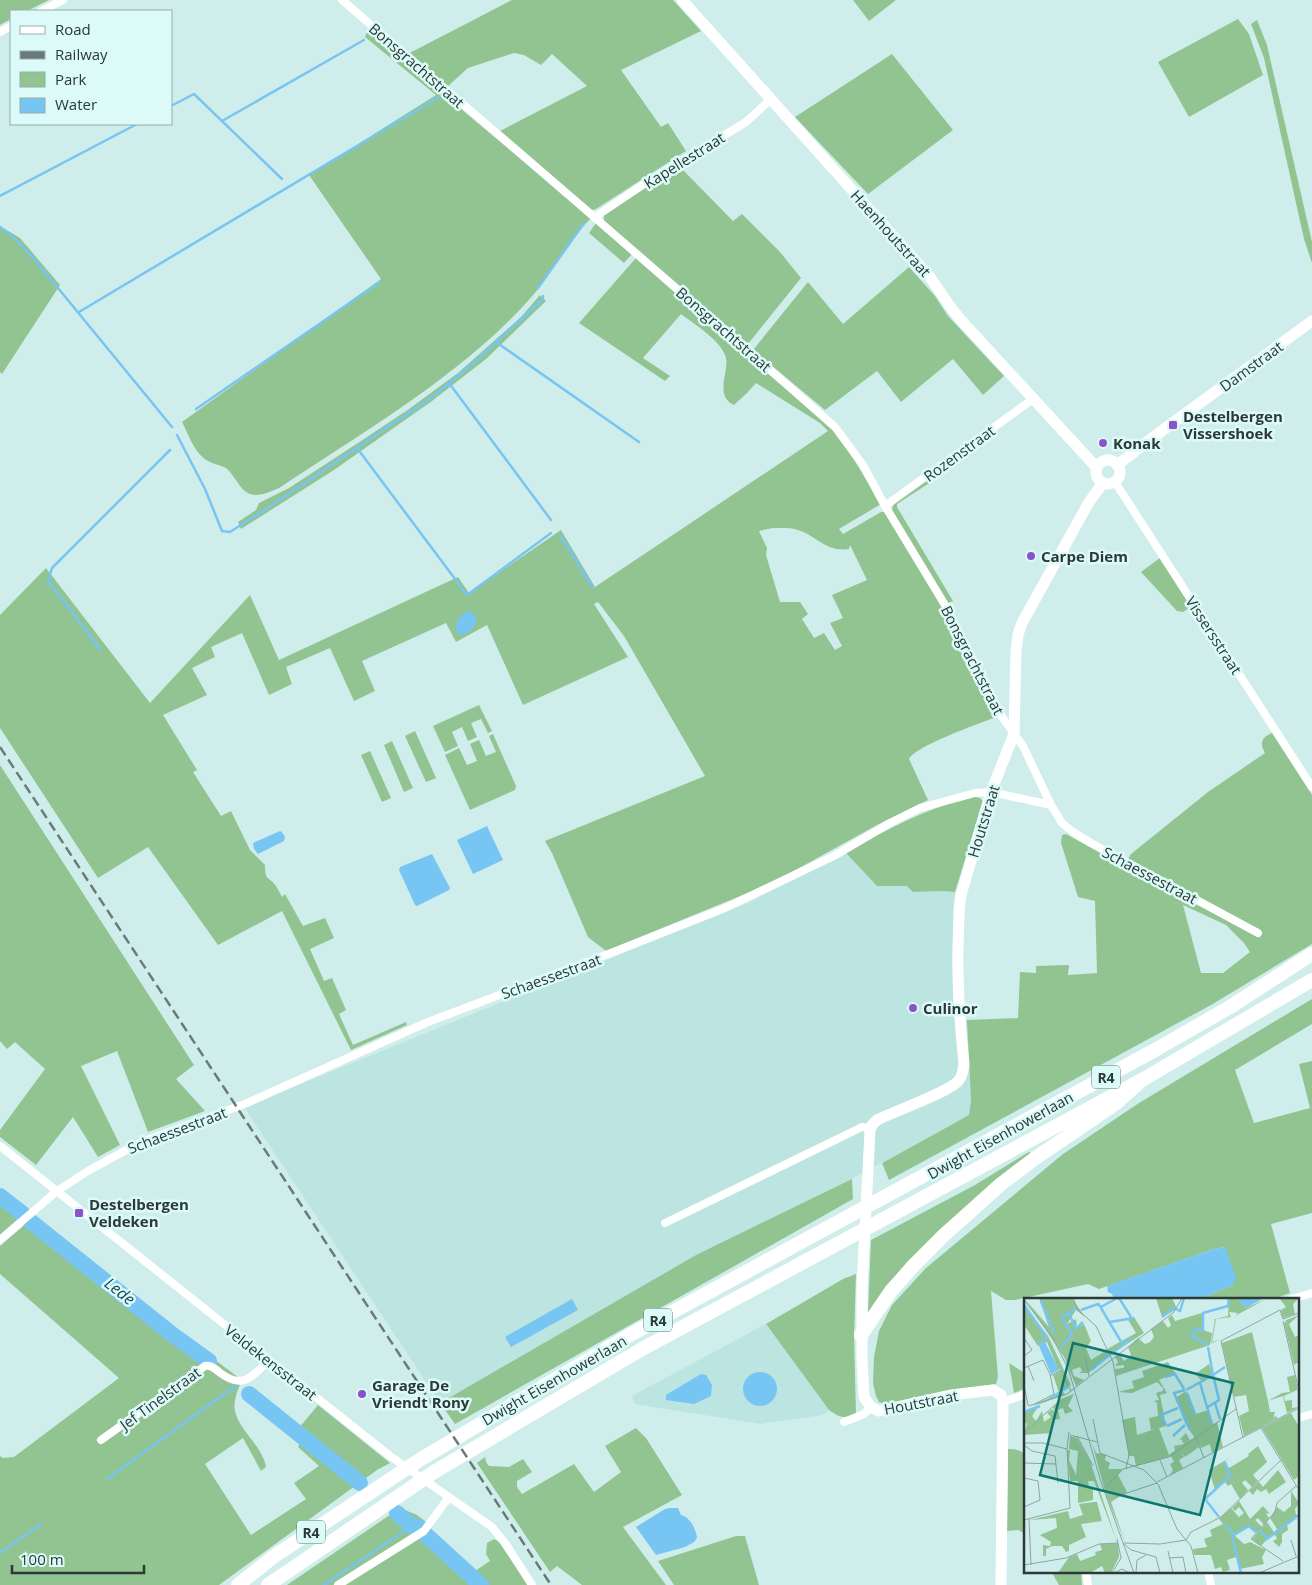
<svg xmlns="http://www.w3.org/2000/svg" width="1312" height="1585" font-family="'Open Sans',sans-serif">
  <style>
    .built { fill: #bce4e1 }
    .green { fill: #92c491; fill-rule: evenodd }
    .water { fill: #77c5f3 }
    .lines { fill: none; stroke-linecap: round; stroke-linejoin: round }
    .stream { stroke: #77c5f3; stroke-width: 2.5 }
    .river { stroke: #77c5f3; stroke-width: 16 }
    .street { stroke: #fff; stroke-width: 8 }
    .secondary { stroke: #fff; stroke-width: 11 }
    .highway { stroke: #fff; stroke-width: 14 }
    .rail { stroke: #687b79; stroke-width: 2.5; stroke-dasharray: 10 5; stroke-linecap: butt }
    .poi-dot { fill: #8c52c9; stroke: #dcfbf8; stroke-width: 2 }
    .labels { text-anchor: middle; dominant-baseline: central; stroke-width: 5; stroke-linejoin: round; paint-order: stroke }
    .shield { fill: #dcfbf8; stroke: #617371; stroke-width: 1 }
    .shield-label { font-size: 14px; font-weight: bold; fill: #2c3937 }
    .street-label { font-size: 15px; fill: #2c3937; stroke: #dcfbf8 }
    .poi-label { font-size: 15px; font-weight: bold; fill: #2c3937; stroke: #dcfbf8; text-anchor: start }
    .water-label { font-size: 16px; font-style: italic; fill: #17435b; stroke: #dcfbf8 }
    .inset-river { fill: none; stroke: #77c5f3; stroke-width: 2.5 }
    .inset-road { fill: none; stroke: #8ea6a3; stroke-width: 1 }
    .view { fill: #0f766e; fill-opacity: 0.15; stroke: #0f766e; stroke-width: 2.5 }
    .inset-edge { fill: none; stroke: #2c3937; stroke-width: 2.5 }
  </style>
  <rect width="100%" height="100%" fill="#cfeeeb"/>
  <g class="built">
    <polygon points="846,853 877,886 907,886 913,892 942,891 955,892 953,908 953,1005 955,1020 967,1020 971,1100 969,1115 842,1184 696,1255 440,1403 244,1107 497,1004 748,903"/>
    <polygon points="766,1324 829,1410 823,1415 761,1424 635,1404 632,1396"/>
  </g>
  <g class="green">
    <polygon points="0,0 49,0 27,11 11,11 11,19 0,25"/>
    <path d="M 512,0 L 673,0 L 701,31 L 621,70 L 661,127 L 668,123 L 686,151 L 596,209 L 592,210 L 500,131 L 587,86 L 552,54 L 541,65 L 524,55 L 514,53 L 468,68 L 447,87 L 441,81 L 436,88 L 591,218 C 582,228 572,238 564,250 C 552,267 542,287 527,302 C 460,376 362,433 279,488 C 263,495 249,501 238,483 C 234,478 231,472 226,468 C 220,465 213,464 208,461 C 194,453 189,435 182,422 L 381,279 L 309,175 L 436,95 L 365,37 L 368,30 L 402,57 Z"/>
    <polygon points="853,0 896,0 869,21"/>
    <polygon points="1238,19 1249,34 1263,75 1189,117 1158,62"/>
    <polygon points="1257,20 1267,45 1312,242 1312,263 1304,239 1264,58 1251,24"/>
    <polygon points="892,54 953,130 868,194 795,117"/>
    <polygon points="680,167 733,221 742,214 780,252 801,278 748,344 604,222 604,215 676,168"/>
    <polygon points="596,223 632,254 624,263 589,233"/>
    <polygon points="0,226 20,238 60,285 2,374 0,372"/>
    <path d="M 636,258 L 736,347 L 824,420 L 842,440 L 881,504 L 839,529 L 843,534 L 881,512 L 885,512 L 941,606 L 999,716 C 981,723 917,745 909,759 L 928,800 L 877,825 L 772,883 L 606,951 L 588,937 L 552,853 L 545,841 L 705,776 L 624,636 L 598,602 L 594,604 L 628,657 L 523,705 L 487,625 L 456,642 L 446,623 L 362,661 L 375,691 L 354,701 L 330,648 L 286,667 L 292,684 L 269,695 L 242,633 L 211,647 L 215,657 L 192,668 L 207,695 L 163,715 L 197,770 L 193,772 L 221,816 L 231,811 L 250,850 L 265,865 C 265,882 269,876 276,886 C 278,889 280,893 282,897 L 285,894 L 303,926 L 325,918 L 334,938 L 310,949 L 324,981 L 332,978 L 346,1010 L 339,1014 L 353,1045 L 406,1022 L 407,1025 L 351,1050 L 282,911 L 218,945 L 148,847 L 98,878 L 0,728 L 0,615 L 46,568 L 150,703 L 250,595 L 279,660 L 458,577 L 469,593 L 561,530 L 595,587 L 828,431 L 820,423 L 756,383 L 747,393 L 734,405 C 714,396 729,372 726,358 C 722,341 694,324 681,314 L 643,358 L 670,376 L 665,381 L 579,323 ZM 773,528 C 782,528 792,527 801,531 C 818,538 827,552 849,549 L 850,545 L 867,580 L 832,595 L 843,618 L 830,623 L 842,646 L 835,650 L 824,633 L 814,638 L 802,619 L 808,614 L 800,602 L 780,602 L 766,555 L 767,548 L 759,531 Z"/>
    <polygon points="909,267 935,296 948,316 1004,376 983,395 953,359 901,402 877,371 825,410 753,350 808,282 843,324"/>
    <polygon points="540,295 546,301 486,359 432,401 334,470 241,529 238,522 256,510 259,503 289,488 361,441 409,409 458,373 521,317"/>
    <polygon points="929,479 931,482 897,504 897,507 953,601 948,603 892,510 894,502"/>
    <polygon points="1160,558 1191,607 1183,612 1177,611 1141,572"/>
    <polygon points="479,705 492,731 488,733 481,719 471,723 477,737 468,741 462,727 452,732 458,746 445,752 433,726"/>
    <polygon points="415,731 436,778 426,782 405,736"/>
    <path d="M 1272,733 L 1312,795 L 1312,944 L 1211,1005 L 889,1180 L 882,1163 L 969,1115 L 971,1100 L 967,1020 L 1018,1018 L 1020,972 L 1036,973 L 1036,966 L 1069,965 L 1068,975 L 1097,973 L 1095,901 L 1078,897 L 1061,843 L 1062,835 L 1066,834 L 1124,866 L 1131,854 L 1208,792 L 1265,753 C 1259,743 1262,737 1272,733 ZM 1183,905 L 1226,925 L 1244,943 L 1250,952 L 1223,973 L 1201,973 Z"/>
    <polygon points="493,734 516,786 515,790 470,810 445,755 459,748 467,765 477,761 470,744 479,740 486,756 496,752 489,736"/>
    <polygon points="392,741 413,788 404,792 384,745"/>
    <polygon points="370,751 391,798 382,802 361,755"/>
    <polygon points="0,765 194,1065 176,1079 205,1111 148,1132 117,1051 81,1066 120,1145 98,1157 73,1117 36,1165 0,1137 0,1130 45,1069 15,1042 7,1049 0,1041"/>
    <path d="M 971,797 C 977,797 980,797 983,801 L 955,892 L 942,891 L 913,892 L 907,886 L 877,886 L 846,853 C 887,829 925,809 971,797 Z"/>
    <polygon points="1312,999 1312,1024 1235,1070 1254,1123 1310,1108 1299,1064 1312,1061 1312,1213 1271,1224 1290,1293 1274,1299 1200,1299 1233,1285 1225,1247 1214,1249 1099,1289 1088,1284 1015,1300 1006,1300 991,1291 998,1377 996,1384 944,1391 885,1404 879,1402 876,1396 873,1383 874,1357 879,1331 892,1305 926,1268 1063,1154 1139,1103"/>
    <polygon points="1030,1152 1032,1156 868,1313 871,1240 975,1185 1027,1153"/>
    <polygon points="852,1179 853,1199 455,1424 440,1403 696,1255"/>
    <polygon points="0,1192 26,1212 0,1235"/>
    <path d="M 35,1216 L 180,1334 L 242,1380 C 238,1389 233,1401 235,1411 C 240,1432 262,1445 266,1467 L 261,1471 L 243,1438 L 205,1464 L 251,1535 L 306,1499 L 294,1483 L 319,1466 L 298,1447 L 305,1436 L 298,1429 L 318,1405 L 390,1463 L 377,1470 L 219,1585 L 0,1585 L 0,1456 L 3,1458 L 14,1457 L 119,1378 L 0,1274 L 0,1246 Z"/>
    <path d="M 856,1274 L 854,1337 L 856,1414 C 845,1419 840,1418 829,1410 L 766,1324 L 843,1279 Z"/>
    <polygon points="1009,1363 1026,1374 1026,1388 1014,1393"/>
    <polygon points="636,1428 646,1438 682,1495 623,1527 666,1585 582,1585 557,1566 550,1572 477,1463 485,1457 486,1462 489,1466 509,1467 523,1459 532,1472 517,1481 517,1487 522,1494 574,1464 594,1492 621,1472 605,1446"/>
    <path d="M 1008,1449 C 1015,1449 1021,1450 1026,1455 L 1026,1534 L 1018,1530 L 1007,1531 Z"/>
    <polygon points="400,1508 417,1515 426,1522 463,1579 490,1561 486,1554 487,1543 494,1539 499,1542 528,1585 287,1585"/>
    <polygon points="736,1536 745,1536 759,1585 674,1585 658,1561"/>
    <polygon points="1051,1571 1081,1571 1082,1585 1059,1585"/>
  </g>
  <g class="water">
    <path d="M 470,611 L 476,616 L 476,624 L 468,633 L 459,635 C 452,626 459,614 470,611 Z"/>
    <polygon points="487,826 503,860 473,874 457,840"/>
    <polygon points="280,831 282,832 285,837 284,841 258,854 254,849 253,843"/>
    <polygon points="432,854 450,888 449,890 417,906 415,905 399,870 400,867"/>
    <polygon points="1225,1247 1236,1277 1233,1285 1200,1299 1114,1299 1112,1294 1108,1292 1107,1286 1214,1249"/>
    <polygon points="572,1299 578,1310 511,1347 505,1337"/>
    <circle cx="760" cy="1389" r="17"/>
    <polygon points="701,1374 706,1375 712,1385 711,1396 694,1404 666,1400 666,1395"/>
    <path d="M 670,1508 L 678,1508 L 681,1515 C 690,1517 696,1529 697,1538 L 694,1542 L 685,1547 L 656,1555 L 636,1527 L 665,1509 Z"/>
  </g>
  <g class="lines">
    <g class="stream">
      <polyline points="171,106 194,94 282,179"/>
      <polyline points="222,121 364,40"/>
      <polyline points="0,196 137,124"/>
      <polyline points="0,227 13,237 35,260 172,427"/>
      <polyline points="538,288 584,223"/>
      <polyline points="79,312 439,97"/>
      <polyline points="496,342 639,442"/>
      <polyline points="449,383 551,520"/>
      <polyline points="196,409 380,282"/>
      <polyline points="177,435 205,489 222,531 230,532 266,509 434,396 480,357 543,299 543,296"/>
      <polyline points="357,448 467,595 551,533"/>
      <polyline points="560,535 593,588"/>
      <polyline points="101,650 48,581 52,568 170,450"/>
      <polyline points="107,1479 238,1384"/>
      <polyline points="0,1553 41,1524"/>
      <polyline points="324,1585 412,1526"/>
    </g>
    <g class="river">
      <polyline points="0,1196 23,1214"/>
      <polyline points="30,1221 173,1335 209,1361"/>
      <polyline points="249,1394 360,1483"/>
      <polyline points="397,1513 412,1526 421,1528"/>
      <polyline points="425,1534 481,1585"/>
    </g>
    <g class="street">
      <path d="M 342,0 C 507,142 672,283 835,427 L 863,465 L 885,506 L 945,605 L 1002,717 L 1023,746 L 1051,805 L 1062,823 L 1073,832 L 1091,843 L 1258,933"/>
      <polyline points="41,11 63,0"/>
      <polyline points="0,32 11,26"/>
      <polyline points="595,217 644,184 746,122 771,99"/>
      <polyline points="1115,482 1312,787"/>
      <polyline points="885,506 1033,399"/>
      <polyline points="0,1146 390,1456 492,1527 505,1543 532,1585"/>
      <polyline points="665,1223 862,1127 870,1128"/>
      <polyline points="0,1240 57,1191 88,1171 139,1143 247,1103 428,1022 611,953 725,908 834,856 890,823 920,808 975,793 991,792 1051,805"/>
      <polyline points="1292,1299 1312,1293"/>
      <polyline points="1003,1402 1026,1394"/>
      <polyline points="1298,1418 1312,1414"/>
      <polyline points="844,1422 864,1414 871,1407"/>
      <path d="M 101,1440 L 205,1366 C 211,1365 214,1368 219,1372 C 242,1390 251,1378 269,1360"/>
      <polyline points="1086,1571 1088,1585"/>
      <polyline points="1208,1571 1211,1585"/>
      <polyline points="338,1585 424,1531 449,1497"/>
    </g>
    <g class="secondary">
      <polyline points="682,0 930,277 949,305 960,319 1097,468"/>
      <circle cx="1108" cy="472" r="12"/>
      <polyline points="1117,465 1163,430 1312,321"/>
      <path d="M 1001,1585 L 1003,1402 L 1001,1395 L 993,1390 L 951,1395 L 879,1411 L 871,1407 L 864,1397 L 862,1360 L 862,1286 L 870,1131 L 872,1125 L 877,1120 C 893,1112 952,1091 959,1080 C 963,1075 963,1070 964,1064 C 960,1025 957,985 958,945 C 959,928 958,912 961,895 L 991,792 L 1014,734 L 1016,651 L 1018,635 L 1022,623 L 1089,502 L 1103,483"/>
    </g>
    <g class="highway">
      <polyline points="861,1335 891,1291 914,1265 943,1236 1001,1184 1034,1159 1115,1104 1142,1080 1312,980"/>
      <polyline points="238,1585 273,1557 421,1459 628,1336 1155,1050 1230,1007 1312,954"/>
      <polyline points="268,1585 434,1472 642,1349 1142,1080"/>
    </g>
    <polyline class="rail" points="0,747 551,1585"/>
  </g>
  <g class="poi-dot">
    <rect x="1168" y="420" width="10" height="10" rx="2.5"/>
    <circle cx="1103" cy="443" r="5"/>
    <circle cx="1031" cy="556" r="5"/>
    <circle cx="913" cy="1008" r="5"/>
    <rect x="74" y="1208" width="10" height="10" rx="2.5"/>
    <circle cx="362" cy="1394" r="5"/>
  </g>
  <g class="labels">
    <g class="shield">
      <rect x="1092" y="1065.5" width="28" height="23" rx="4"/>
      <rect x="644" y="1308.5" width="28" height="23" rx="4"/>
      <rect x="297" y="1520.5" width="28" height="23" rx="4"/>
    </g>
    <g class="shield-label">
      <text x="1106" y="1077">R4</text>
      <text x="658" y="1320">R4</text>
      <text x="311" y="1532">R4</text>
    </g>
    <g class="street-label">
      <text transform="translate(417 65) rotate(41)">Bonsgrachtstraat</text>
      <text transform="translate(684 160) rotate(-32)">Kapellestraat</text>
      <text transform="translate(891 233) rotate(48)">Haenhoutstraat</text>
      <text transform="translate(724 329) rotate(41)">Bonsgrachtstraat</text>
      <text transform="translate(1251 366) rotate(-36)">Damstraat</text>
      <text transform="translate(959 453) rotate(-36)">Rozenstraat</text>
      <text transform="translate(1214 635) rotate(57)">Vissersstraat</text>
      <text transform="translate(973 660) rotate(63)">Bonsgrachtstraat</text>
      <text transform="translate(983 821) rotate(-73)">Houtstraat</text>
      <text transform="translate(1150 875) rotate(28)">Schaessestraat</text>
      <text transform="translate(551 976) rotate(-20)">Schaessestraat</text>
      <text transform="translate(177 1130) rotate(-21)">Schaessestraat</text>
      <text transform="translate(1000 1135) rotate(-29)">Dwight Eisenhowerlaan</text>
      <text transform="translate(271 1362) rotate(38)">Veldekensstraat</text>
      <text transform="translate(554 1380) rotate(-30)">Dwight Eisenhowerlaan</text>
      <text transform="translate(160 1398) rotate(-36)">Jef Tinelstraat</text>
      <text transform="translate(921 1402) rotate(-11)">Houtstraat</text>
    </g>
    <g class="poi-label">
      <text x="1183" y="416">Destelbergen<tspan x="1183" dy="17">Vissershoek</tspan></text>
      <text x="1113" y="443">Konak</text>
      <text x="1041" y="556">Carpe Diem</text>
      <text x="923" y="1008">Culinor</text>
      <text x="89" y="1204">Destelbergen<tspan x="89" dy="17">Veldeken</tspan></text>
      <text x="372" y="1385">Garage De<tspan x="372" dy="17">Vriendt Rony</tspan></text>
    </g>
    <g class="water-label">
      <text transform="translate(120 1291) rotate(38)">Lede</text>
    </g>
  </g>
  <g transform="translate(1024 1298)">
    <rect width="275" height="275" fill="#cfeeeb"/>
    <path d="M 0,0 L 25,29 L 15,0 L 48,0 L 61,19 L 52,12 L 43,26 L 52,21 L 53,30 L 60,26 L 67,43 L 62,50 L 67,62 L 83,52 L 86,58 L 64,75 L 55,75 L 58,73 L 56,69 L 48,72 L 50,78 L 60,82 L 52,88 L 40,59 ZM 132,0 L 148,0 L 153,11 L 138,19 ZM 205,0 L 213,0 L 222,10 L 244,0 L 211,18 L 214,15 L 205,14 L 207,19 L 192,21 L 188,44 L 197,41 L 188,45 L 187,44 L 189,33 L 191,21 L 204,18 ZM 255,0 L 275,0 L 269,6 L 271,16 L 259,20 L 257,12 L 262,9 ZM 0,7 L 24,38 L 47,87 L 38,92 L 41,97 L 7,109 L 35,95 L 29,77 L 38,72 L 34,71 L 23,44 L 14,48 L 0,27 ZM 178,15 L 179,32 L 188,35 L 186,47 L 92,78 L 91,71 L 100,70 L 100,67 L 91,68 L 94,64 L 91,59 L 95,56 L 100,63 L 104,60 L 107,57 L 104,49 L 114,40 L 121,46 L 126,44 L 130,39 L 127,31 L 139,23 L 144,30 L 147,27 L 144,20 L 148,17 L 151,23 ZM 275,17 L 265,26 L 271,39 L 275,37 L 275,64 L 270,67 L 260,25 L 263,23 L 260,23 ZM 110,19 L 120,35 L 86,57 L 83,51 L 112,35 L 103,20 ZM 228,34 L 244,103 L 258,95 L 266,94 L 263,79 L 271,77 L 275,100 L 273,92 L 260,98 L 261,103 L 268,102 L 268,110 L 275,109 L 263,115 L 259,98 L 244,103 L 246,114 L 251,114 L 249,121 L 251,118 L 254,120 L 220,138 L 215,118 L 225,113 L 222,97 L 210,99 L 198,45 ZM 144,64 L 151,75 L 135,82 L 143,95 L 136,97 L 142,128 L 135,130 L 145,157 L 151,152 L 150,148 L 160,146 L 157,141 L 154,143 L 162,135 L 166,142 L 171,139 L 175,149 L 161,159 L 156,153 L 160,159 L 155,162 L 159,170 L 146,177 L 149,172 L 146,166 L 150,164 L 147,158 L 112,168 L 110,158 L 105,158 L 98,122 L 111,119 L 113,137 L 131,131 L 127,132 L 125,120 L 134,118 L 133,105 L 130,103 L 135,102 L 132,95 L 139,93 L 139,90 L 133,84 L 108,95 L 94,94 L 110,90 L 108,83 L 120,79 L 118,73 ZM 185,66 L 189,77 L 179,84 L 171,76 ZM 162,93 L 172,116 L 184,112 L 189,126 L 193,124 L 199,149 L 188,155 L 186,146 L 177,150 L 161,125 L 150,96 L 153,99 ZM 50,96 L 44,108 L 49,113 L 41,116 L 39,110 L 34,112 L 36,121 L 28,122 L 28,135 L 0,137 L 3,125 L 0,126 L 0,114 L 14,109 L 8,118 L 12,123 L 18,113 L 20,124 L 27,119 L 23,115 L 28,111 L 31,114 L 29,109 L 37,101 ZM 267,115 L 275,129 L 275,178 L 270,182 L 238,130 ZM 46,138 L 53,140 L 66,163 L 93,244 L 70,183 L 64,183 L 65,189 L 69,189 L 69,202 L 54,205 L 54,183 L 46,183 L 43,152 L 46,152 L 45,162 L 52,177 L 54,153 L 45,151 ZM 68,145 L 72,155 L 82,157 L 81,162 L 86,165 L 84,171 L 98,171 L 94,177 L 103,194 L 87,204 L 101,244 L 82,197 ZM 234,148 L 243,164 L 229,177 L 234,183 L 228,189 L 221,182 L 218,185 L 224,192 L 216,201 L 207,186 L 204,188 L 200,183 L 191,192 L 185,172 L 207,159 L 201,163 L 205,170 L 225,158 L 224,156 ZM 254,172 L 262,184 L 245,196 L 242,191 L 237,194 L 233,191 L 229,197 L 225,193 L 235,184 L 239,189 ZM 267,193 L 275,205 L 271,211 L 272,217 L 275,216 L 271,220 L 275,223 L 270,220 L 263,226 L 264,232 L 258,236 L 258,244 L 255,249 L 249,243 L 253,241 L 252,238 L 248,236 L 237,248 L 228,241 L 243,224 L 250,234 L 253,231 L 246,220 L 253,209 L 260,214 L 267,208 ZM 215,203 L 226,221 L 239,208 L 246,216 L 242,215 L 245,220 L 240,227 L 234,220 L 231,222 L 238,229 L 232,235 L 225,229 L 210,237 L 220,246 L 226,244 L 242,252 L 238,259 L 240,266 L 216,271 L 212,259 L 203,262 L 206,272 L 199,274 L 197,269 L 191,271 L 187,257 L 170,257 L 169,251 L 183,249 L 180,241 L 188,238 L 186,232 L 199,226 L 195,221 L 207,210 L 215,219 L 220,215 L 215,209 L 211,213 L 208,210 ZM 70,204 L 73,204 L 78,223 L 57,226 L 62,239 L 45,247 L 45,253 L 42,254 L 38,248 L 28,248 L 22,251 L 22,258 L 19,258 L 19,247 L 26,248 L 27,244 L 16,237 L 33,230 L 32,220 L 6,222 L 44,213 L 46,221 L 59,217 L 55,206 ZM 94,245 L 95,259 L 87,275 L 81,275 L 78,268 L 66,275 L 34,275 L 45,259 L 53,256 L 56,263 L 72,257 L 71,254 L 78,252 L 76,246 Z" fill="#92c491"/>
    <path d="M 213,0 L 240,0 L 222,10 ZM 21,44 L 35,72 L 27,76 L 15,48 Z" fill="#77c5f3"/>
    <path class="inset-river" d="M 95,0 L 107,19M 17,3 L 30,35M 0,7 L 23,40 L 14,45M 77,10 L 99,47M 57,12 L 74,6 L 77,9 L 93,0M 45,15 L 52,31 L 59,24M 138,19 L 150,10 L 156,13 L 160,0M 86,24 L 110,20M 184,47 L 167,38 L 171,32 L 179,32 L 179,15 L 204,8 L 205,0M 37,49 L 48,37 L 38,19 L 53,10M 86,57 L 107,40M 67,72 L 85,57M 141,79 L 151,76 L 160,91M 176,85 L 188,126M 161,92 L 150,95 L 166,132M 162,92 L 189,77 L 184,49M 163,95 L 171,116M 25,101 L 44,89M 191,105 L 196,121M 184,109 L 195,102 L 189,77 L 201,69M 0,114 L 16,108M 142,127 L 137,117 L 154,110M 143,128 L 158,121M 149,138 L 161,127M 195,219 L 181,201 L 206,178 L 201,164M 200,226 L 210,237 L 225,228 L 232,234M 236,232 L 243,241 L 275,217M 208,238 L 217,275"/>
    <path class="inset-road" d="M 49,0 L 54,12 L 72,28 L 89,64 L 105,157 L 102,171M 0,2 L 29,40 L 45,73 L 77,184 L 110,275M 259,23 L 275,93M 0,40 L 8,52 L 0,58M 61,59 L 65,78M 4,68 L 10,83M 0,70 L 19,62 L 26,76 L 30,96 L 11,106M 26,78 L 37,72 L 47,93M 0,87 L 4,107M 4,108 L 43,96 L 150,14 L 158,0M 69,121 L 76,155 L 120,172 L 134,186 L 153,231 L 167,248 L 174,275M 237,130 L 275,192M 0,135 L 35,103M 46,137 L 73,144M 53,138 L 69,168M 172,140 L 180,160M 219,140 L 197,43 L 256,12 L 259,21 L 275,15M 0,145 L 19,145 L 43,151 L 45,134M 0,147 L 8,153 L 31,158 L 34,185M 136,162 L 143,179M 0,165 L 32,166M 0,180 L 14,183 L 16,202 L 0,209M 133,184 L 275,110M 83,188 L 99,171 L 145,159 L 212,111M 91,199 L 133,185M 5,221 L 7,267M 0,222 L 46,210 L 43,151M 162,242 L 167,234 L 197,219 L 257,162M 267,242 L 272,258M 99,245 L 107,252 L 132,259 L 136,275M 100,245 L 136,246 L 162,242M 144,253 L 149,275M 146,260 L 159,259 L 162,275M 259,263 L 227,241 L 251,214 L 253,205 L 272,188M 0,267 L 42,260 L 75,246 L 94,245M 112,274 L 113,262 L 122,257M 88,275 L 97,260 L 93,241M 90,275 L 98,271 L 106,275M 235,275 L 275,258"/>
    <path class="view" d="M 49,45 L 209,85 L 176,217 L 16,177 Z"/>
    <rect width="275" height="275" class="inset-edge"/>
  </g>
  <rect x="10" y="10" width="162" height="115" fill="#dcfbf8" stroke="#96adab"/>
  <rect x="20" y="26" width="25" height="8" fill="#ffffff" stroke="#96adab"/>
  <text x="55" y="35" font-size="15" fill="#2c3937">Road</text>
  <rect x="20" y="51" width="25" height="8" fill="#687b79" stroke="#96adab"/>
  <text x="55" y="60" font-size="15" fill="#2c3937">Railway</text>
  <rect x="20" y="72" width="25" height="15" fill="#92c491" stroke="#96adab"/>
  <text x="55" y="85" font-size="15" fill="#2c3937">Park</text>
  <rect x="20" y="98" width="25" height="15" fill="#77c5f3" stroke="#96adab"/>
  <text x="55" y="110" font-size="15" fill="#2c3937">Water</text>
  <path d="M12 1565v8h132v-8" fill="none" stroke="#2c3937" stroke-width="2.5"/>
  <text x="20" y="1565" font-size="15" fill="#2c3937" stroke="#dcfbf8" stroke-width="4" paint-order="stroke">100 m</text>
</svg>
